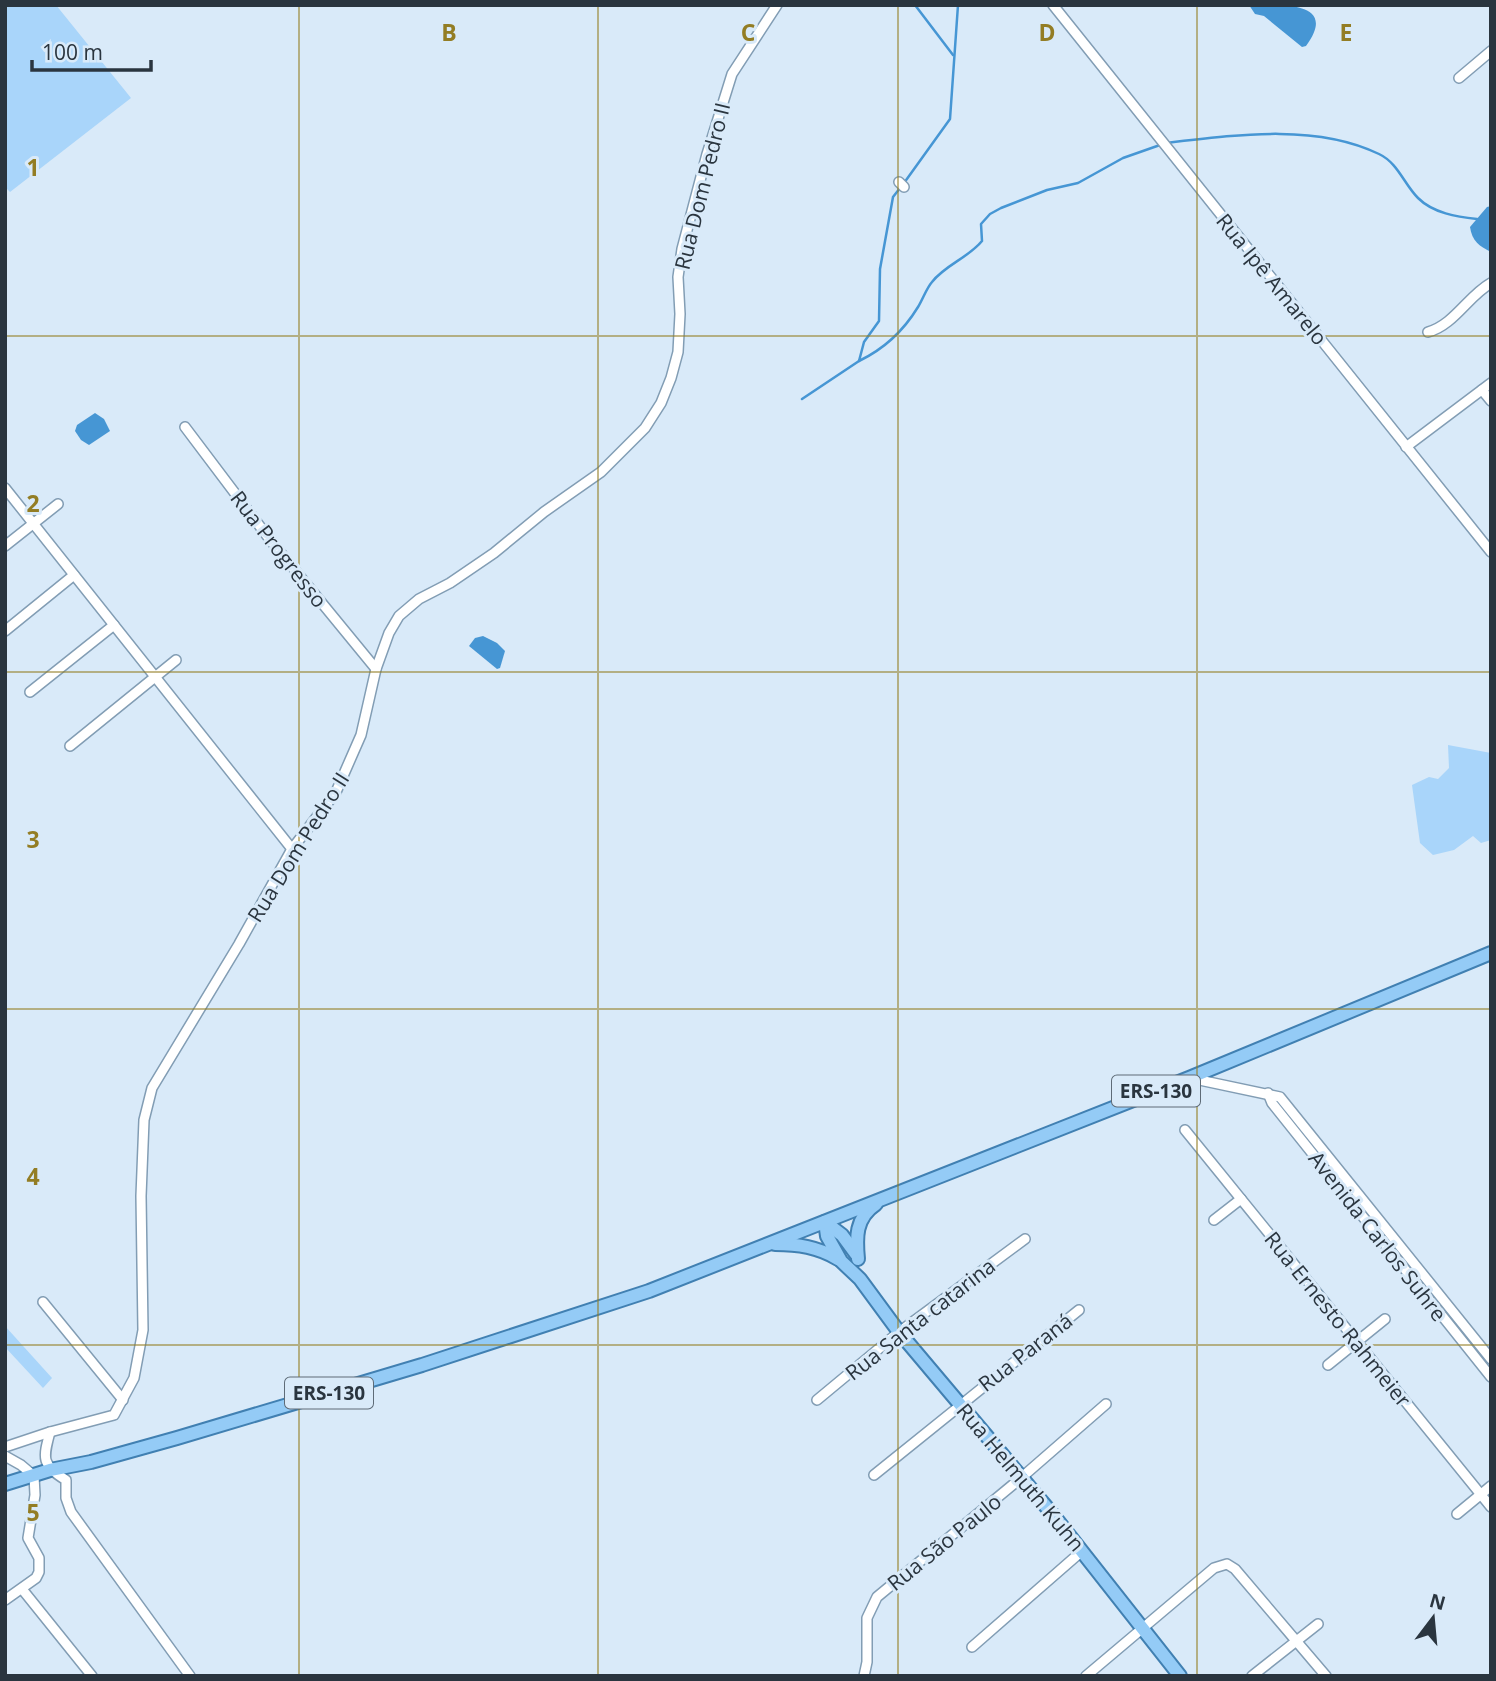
<svg xmlns="http://www.w3.org/2000/svg" width="1496" height="1681" font-family="'Open Sans',sans-serif">
  <style>
    .green { fill: #a9d5fa }
    .water { fill: #4696d4 }
    .lines { fill: none; stroke-linecap: round; stroke-linejoin: round }
    .stream { stroke: #4696d4; stroke-width: 2.5 }
    .minor-casing { stroke: #829db4; stroke-width: 12 }
    .major-casing { stroke: #4180b2; stroke-width: 16 }
    .minor { stroke: #fff; stroke-width: 9 }
    .major { stroke: #94cbf6; stroke-width: 12 }
    .grid { fill: none; stroke: #937d24; stroke-width: 2; stroke-opacity: 0.55 }
    .labels { text-anchor: middle; dominant-baseline: central; stroke-width: 6; stroke-linejoin: round; paint-order: stroke }
    .shield { fill: #d9eaf9; stroke: #5e6b77; stroke-width: 2 }
    .shield-label { font-size: 19px; font-weight: bold; fill: #2a353f }
    .street-label { font-size: 21px; fill: #2a353f; stroke: #d9eaf9 }
    .grid-label { font-size: 23px; text-anchor: middle; font-weight: bold; fill: #937d24; stroke: #d9eaf9; stroke-width: 6; stroke-linejoin: round; paint-order: stroke }
  </style>
  <rect width="100%" height="100%" fill="#d9eaf9"/>
  <g class="green">
    <polygon points="5,5 56,5 131,98 10,192 5,187"/>
    <polygon points="1448,745 1491,753 1491,840 1481,843 1473,836 1454,850 1433,855 1420,843 1412,785 1429,777 1438,779 1449,768"/>
    <polygon points="5,1326 52,1378 43,1388 5,1347"/>
  </g>
  <g class="water">
    <path d="M 1249,5 C 1278,5 1340,0 1306,46 L 1302,47 L 1264,16 L 1255,14 Z"/>
    <path d="M 1491,206 L 1491,252 C 1479,246 1472,241 1470,227 L 1487,207 Z"/>
    <polygon points="95,413 104,419 110,431 89,445 81,440 75,431 77,425"/>
    <polygon points="483,636 497,643 505,651 500,668 497,669 469,646 475,638"/>
  </g>
  <g class="lines">
    <g class="stream">
      <polyline points="915,5 953,55"/>
      <path d="M 1166,143 C 1233,135 1316,123 1379,154 C 1398,163 1404,184 1418,198 C 1433,213 1457,217 1477,219"/>
      <polyline points="904,183 950,119 958,5"/>
      <path d="M 859,361 C 884,349 904,330 918,307 C 923,299 926,289 932,282 C 945,265 968,258 982,241 L 981,224 L 990,214 L 1001,208 L 1047,190 L 1078,183 L 1123,158 L 1160,145"/>
      <polyline points="802,399 859,361 864,342 879,321 880,269 893,197 900,188"/>
    </g>
    <g class="minor-casing">
      <g id="minor">
        <polyline points="1053,5 1491,552"/>
        <polyline points="1459,78 1491,51"/>
        <polyline points="899,182 904,187"/>
        <path d="M 1428,332 C 1454,325 1468,296 1491,283"/>
        <polyline points="1482,390 1491,401"/>
        <polyline points="185,427 271,541 376,669"/>
        <polyline points="1406,447 1491,383"/>
        <polyline points="5,488 292,849"/>
        <polyline points="5,546 58,504"/>
        <polyline points="5,631 74,575"/>
        <polyline points="30,692 114,625"/>
        <polyline points="70,746 176,660"/>
        <polyline points="1190,1078 1280,1097 1491,1359"/>
        <polyline points="1268,1093 1272,1103 1491,1377"/>
        <polyline points="1185,1130 1491,1507"/>
        <polyline points="1214,1220 1241,1199"/>
        <polyline points="43,1302 123,1400"/>
        <polyline points="1328,1365 1385,1319"/>
        <polyline points="817,1400 899,1332 1025,1239"/>
        <path d="M 50,1432 C 43,1458 41,1465 66,1480 L 66,1498 L 71,1512 L 190,1676"/>
        <polyline points="5,1447 50,1432 114,1415 134,1378 143,1330 141,1196 144,1120 152,1088 239,944 292,849 336,792 361,735 376,669 389,633 399,616 419,599 450,583 494,553 544,512 601,472 645,428 661,403 671,378 678,352 680,314 678,277 682,249 707,154 732,74 777,5"/>
        <polyline points="5,1456 21,1465 34,1476 35,1495 28,1538 39,1558 39,1572 36,1578 5,1600"/>
        <polyline points="874,1475 1079,1310"/>
        <polyline points="1457,1514 1491,1486"/>
        <polyline points="22,1589 92,1676"/>
        <polyline points="972,1647 1082,1551"/>
        <polyline points="864,1676 867,1662 867,1618 877,1597 1021,1478 1106,1404"/>
        <polyline points="1086,1676 1214,1568 1227,1564 1235,1569 1326,1676"/>
        <polyline points="1252,1676 1318,1624"/>
      </g>
    </g>
    <g class="major-casing">
      <g id="major">
        <polyline points="825,1222 827,1236 841,1261 860,1279 899,1332 1054,1516 1180,1676"/>
        <polyline points="825,1222 842,1235 856,1254"/>
        <path d="M 775,1244 C 798,1244 818,1247 838,1259"/>
        <path d="M 858,1259 C 856,1238 855,1218 876,1204"/>
        <polyline points="5,1484 50,1470 91,1462 177,1438 422,1365 649,1291 1189,1078 1491,953"/>
      </g>
    </g>
    <use href="#minor" class="minor"/>
    <use href="#major" class="major"/>
  </g>
  <path class="grid" d="M 299,5 L 299,1676M 598,5 L 598,1676M 898,5 L 898,1676M 1197,5 L 1197,1676M 5,336 L 1491,336M 5,672 L 1491,672M 5,1009 L 1491,1009M 5,1345 L 1491,1345"/>
  <g class="labels">
    <g class="shield">
      <rect x="1112" y="1075.5" width="88" height="31" rx="5"/>
      <rect x="285" y="1377.5" width="88" height="31" rx="5"/>
    </g>
    <g class="shield-label">
      <text x="1156" y="1091">ERS-130</text>
      <text x="329" y="1393">ERS-130</text>
    </g>
    <g class="street-label">
      <text transform="translate(702 186) rotate(-76)">Rua Dom Pedro II</text>
      <text transform="translate(1272 279) rotate(51)">Rua Ipê Amarelo</text>
      <text transform="translate(279 549) rotate(52)">Rua Progresso</text>
      <text transform="translate(298 847) rotate(-58)">Rua Dom Pedro II</text>
      <text transform="translate(1378 1236) rotate(52)">Avenida Carlos Suhre</text>
      <text transform="translate(920 1319) rotate(-38)">Rua Santa catarina</text>
      <text transform="translate(1338 1319) rotate(51)">Rua Ernesto Rahmeier</text>
      <text transform="translate(1025 1352) rotate(-38)">Rua Paraná</text>
      <text transform="translate(1021 1477) rotate(50)">Rua Helmuth Kuhn</text>
      <text transform="translate(944 1542) rotate(-39)">Rua São Paulo</text>
    </g>
  </g>
  <g class="grid-label">
    <text x="449" y="41">B</text>
    <text x="748" y="41">C</text>
    <text x="1047" y="41">D</text>
    <text x="1346" y="41">E</text>
    <text x="33" y="176">1</text>
    <text x="33" y="512">2</text>
    <text x="33" y="848">3</text>
    <text x="33" y="1185">4</text>
    <text x="33" y="1521">5</text>
  </g>
  <rect width="1496" height="1681" fill="none" stroke="#2a353f" stroke-width="14"/>
  <g transform="translate(1433 1618) rotate(16)" stroke="#d9eaf9" stroke-width="5" paint-order="stroke">
  <path d="M0-5L12 26L0 18L-12 26Z" fill="#2a353f"/>
  <text y="-10" font-size="19" font-weight="bold" text-anchor="middle" fill="#2a353f">N</text>
  </g>
  <path d="M32 60v10h119v-10" fill="none" stroke="#2a353f" stroke-width="3.5"/>
  <text x="42" y="60" font-size="21" fill="#2a353f" stroke="#d9eaf9" stroke-width="5" paint-order="stroke">100 m</text>
</svg>
